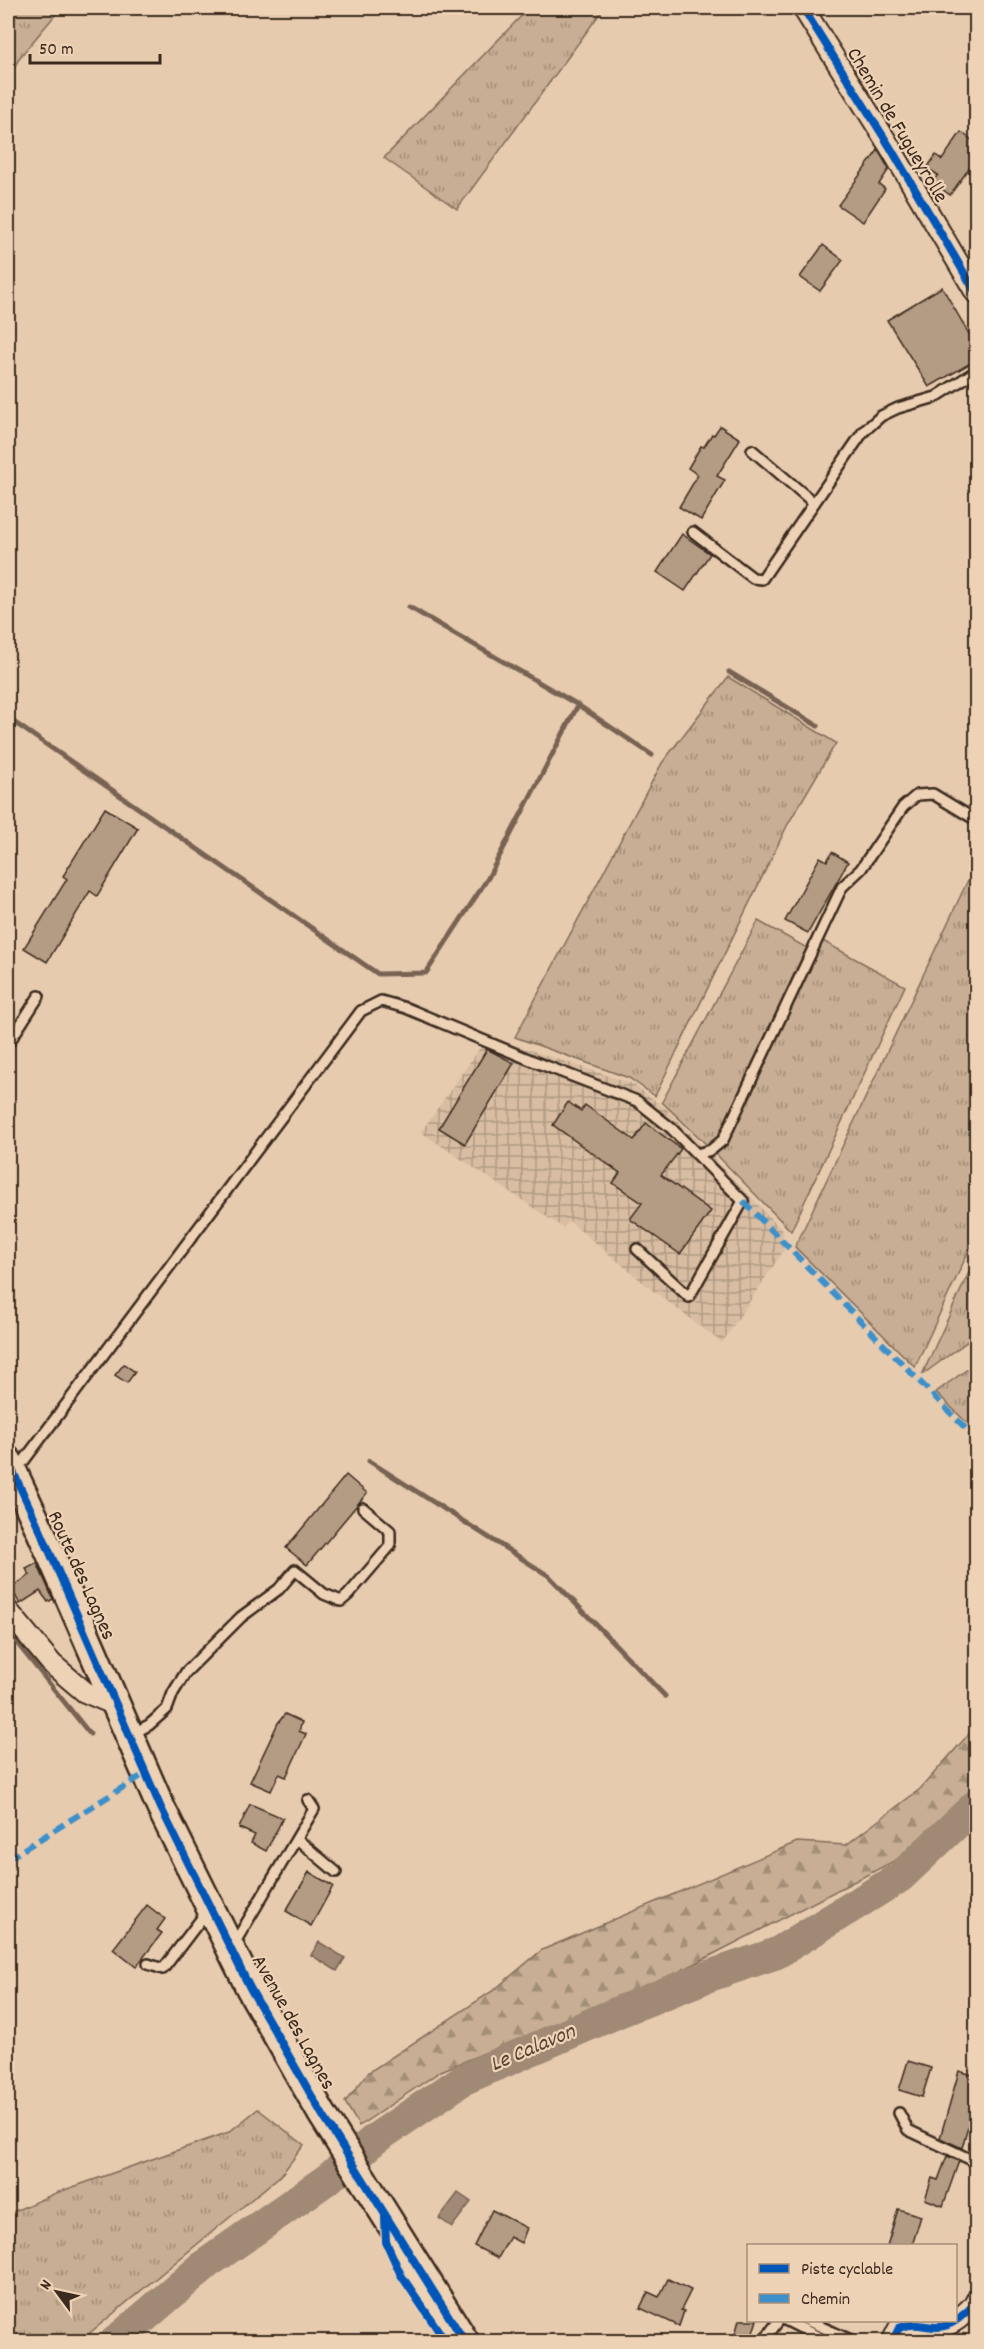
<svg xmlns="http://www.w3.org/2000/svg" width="984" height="2349" font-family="Dekko,sans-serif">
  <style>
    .industrial { fill: url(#industrial-grid) }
    .grass { fill: url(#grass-tufts); stroke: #816c59; stroke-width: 1.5 }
    .forest { fill: url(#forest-firs); stroke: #816c59; stroke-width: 1.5 }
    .water { fill: #a08974; stroke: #786352; stroke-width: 1.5 }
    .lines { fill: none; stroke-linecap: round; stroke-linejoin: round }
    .stream { stroke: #786352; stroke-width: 5 }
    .river { stroke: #a08974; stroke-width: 32 }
    .building { fill: #b49b84; stroke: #3b2a1e; stroke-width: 1.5 }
    .lane-casing { stroke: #3b2a1e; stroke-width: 14 }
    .street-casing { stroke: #3b2a1e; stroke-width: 24 }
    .secondary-casing { stroke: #3b2a1e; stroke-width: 32 }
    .lane { stroke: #eed2b5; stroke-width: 9 }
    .street { stroke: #eed2b5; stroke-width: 20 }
    .secondary { stroke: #eed2b5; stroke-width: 27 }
    .quiet { stroke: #3e90ca; stroke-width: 6; stroke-dasharray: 12 6; stroke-linecap: butt }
    .cycleway-casing { stroke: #eed2b5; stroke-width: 11 }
    .cycleway { stroke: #0057b8; stroke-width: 8 }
    .labels { text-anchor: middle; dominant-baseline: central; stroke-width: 4.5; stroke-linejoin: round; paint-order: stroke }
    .street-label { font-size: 21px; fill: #3b2a1e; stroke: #eed2b5 }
    .water-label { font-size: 22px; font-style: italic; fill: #544234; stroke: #eed2b5 }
  </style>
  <defs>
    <pattern id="industrial-grid" width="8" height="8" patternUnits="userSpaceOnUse" patternTransform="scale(1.5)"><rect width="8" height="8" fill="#d8bda2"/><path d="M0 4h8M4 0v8" fill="none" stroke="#b09a83"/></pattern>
    <pattern id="grass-tufts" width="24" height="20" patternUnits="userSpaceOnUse" patternTransform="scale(1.5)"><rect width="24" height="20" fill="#c7ae94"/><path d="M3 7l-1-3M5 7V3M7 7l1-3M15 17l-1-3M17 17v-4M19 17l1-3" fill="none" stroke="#a38e78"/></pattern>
    <pattern id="forest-firs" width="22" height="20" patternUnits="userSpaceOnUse" patternTransform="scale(1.5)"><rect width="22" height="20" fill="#c7ae94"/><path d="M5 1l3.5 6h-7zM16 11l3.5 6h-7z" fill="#a38e78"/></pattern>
  </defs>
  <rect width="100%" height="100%" fill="#e7cbaf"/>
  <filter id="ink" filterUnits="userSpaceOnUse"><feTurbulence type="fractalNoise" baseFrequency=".0167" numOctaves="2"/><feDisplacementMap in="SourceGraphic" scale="12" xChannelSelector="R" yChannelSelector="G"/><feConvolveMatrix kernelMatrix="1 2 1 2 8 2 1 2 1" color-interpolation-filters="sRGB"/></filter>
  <g filter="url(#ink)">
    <polygon class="industrial" points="488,1036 633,1084 669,1111 783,1231 784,1250 722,1343 651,1289 569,1221 563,1228 421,1132"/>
    <g class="grass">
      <polygon points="8,8 61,8 20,57 8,80"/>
      <polygon points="529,8 604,8 457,209 384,158"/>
      <polygon points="728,677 836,743 788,824 655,1096 629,1078 515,1037 662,763"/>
      <polygon points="976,863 976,1235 915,1367 795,1247"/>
      <polygon points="758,921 807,948 719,1136 707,1145 662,1102"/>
      <polygon points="821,940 905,986 791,1231 715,1153 727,1142"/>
      <polygon points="976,1257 976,1335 922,1375"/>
      <polygon points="976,1363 976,1432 936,1392"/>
      <polygon points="258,2109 304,2145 281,2175 80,2341 10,2341 8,2339 8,2214 56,2193 229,2132"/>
    </g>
    <polygon class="forest" points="976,1726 976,1786 898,1859 671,1976 441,2071 359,2126 345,2102 369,2072 494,1990 542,1950 797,1842 846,1845 920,1789"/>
    <g class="water">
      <polygon points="319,1942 345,1958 337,1971 311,1955"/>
      <polygon points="458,2193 471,2202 452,2227 439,2218"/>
    </g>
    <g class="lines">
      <g class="stream">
        <polyline points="409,607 578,705"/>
        <polyline points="729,672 818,726"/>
        <polyline points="8,718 378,974 426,973 488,878 578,705 652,755"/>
        <polyline points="369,1461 549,1576 665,1696"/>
        <polyline points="8,1632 90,1734"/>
      </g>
      <polyline class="river" points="115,2342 206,2264 329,2178 375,2139 464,2079 623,2010 709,1976 777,1953 900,1877 976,1805"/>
    </g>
    <g class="building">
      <polygon points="961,132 976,143 976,153 968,170 950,195 932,182 938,175 927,168 936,155 942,160"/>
      <polygon points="878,150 889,169 879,184 885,189 863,222 838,205"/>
      <polygon points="823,245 843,260 820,291 800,277"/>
      <polygon points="942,287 976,346 976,360 929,387 887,320"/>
      <polygon points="720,426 740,439 717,476 725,480 701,520 679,507 698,475 688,468 701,446 704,447 712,434 714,435"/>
      <polygon points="682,534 710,554 685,591 657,572"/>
      <polygon points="105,808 138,828 97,896 90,891 47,962 24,948 67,879 63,876"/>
      <polygon points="832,852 848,862 808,933 785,921 820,857 827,861"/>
      <polygon points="487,1049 514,1063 465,1144 439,1128"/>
      <polygon points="568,1102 581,1111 585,1105 634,1140 646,1123 681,1149 661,1175 711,1211 680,1254 630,1219 642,1203 613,1183 620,1173 553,1125"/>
      <polygon points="124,1364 135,1372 127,1383 115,1375"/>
      <polygon points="346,1475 367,1493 307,1565 286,1548"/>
      <polygon points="37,1563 53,1599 48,1602 40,1591 20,1604 11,1588 30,1575 26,1569"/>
      <polygon points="285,1714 302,1722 299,1731 306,1734 286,1777 279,1774 271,1791 250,1782 278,1723"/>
      <polygon points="250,1804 283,1818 266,1851 251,1843 255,1835 239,1828"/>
      <polygon points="309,1872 333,1886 311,1926 286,1911"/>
      <polygon points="147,1905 165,1919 157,1930 162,1933 136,1967 113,1949"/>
      <polygon points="908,2061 931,2068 922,2097 899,2090"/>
      <polygon points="959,2071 976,2076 976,2096 962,2148 940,2138"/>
      <polygon points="947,2156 959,2161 943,2206 925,2199 932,2178 938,2180"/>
      <polygon points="898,2209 921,2216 912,2246 887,2246"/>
      <polygon points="492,2210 527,2228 521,2243 510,2237 498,2258 474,2246"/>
      <polygon points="668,2279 691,2290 681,2310 684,2311 679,2326 640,2308 648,2292 659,2297"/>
      <polygon points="739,2320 757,2320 750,2342 733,2342"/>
    </g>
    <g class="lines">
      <g class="lane-casing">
        <g id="lane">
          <polyline points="752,450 814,503"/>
          <polyline points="693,532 753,578 762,579 863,432 881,416 898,408 936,397 976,371"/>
          <polyline points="8,1044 39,996"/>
          <polyline points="697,1154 711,1150 723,1140 842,887 861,869 903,807 917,795 933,794 976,820"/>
          <polyline points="17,1470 361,1011 381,1001 406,1008 533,1061 637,1101 671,1128 743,1201 689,1297 637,1249"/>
          <polyline points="132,1734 149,1725 167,1709 173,1693 186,1672 241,1617 279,1589 295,1570 324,1594 341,1601 348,1595 390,1546 390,1531 363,1508"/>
          <polyline points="297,1839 336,1872"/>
          <polyline points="234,1944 314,1809 308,1800"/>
          <polyline points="148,1964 163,1969 208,1910"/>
          <polyline points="899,2113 908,2130 976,2162"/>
          <polyline points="785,2320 829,2342"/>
          <polyline points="806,2320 855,2342"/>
          <polyline points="766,2338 779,2320"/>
        </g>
      </g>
      <g class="street-casing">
        <g id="street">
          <polyline points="803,8 890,147 976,293"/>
          <polyline points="8,1611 52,1664 85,1692 118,1706"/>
          <path d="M 892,2342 L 899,2328 C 925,2317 936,2340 964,2314 C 969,2310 974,2306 976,2300"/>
        </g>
      </g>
      <g class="secondary-casing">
        <polyline id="secondary" points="8,1461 41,1532 161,1808 250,1988 322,2114 465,2342"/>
      </g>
      <use href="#lane" class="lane"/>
      <use href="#street" class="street"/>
      <use href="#secondary" class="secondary"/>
      <g class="quiet">
        <polyline points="743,1201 976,1439"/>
        <polyline points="8,1859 146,1773"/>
      </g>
      <g class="cycleway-casing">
        <g id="cycleway">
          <polyline points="803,8 890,147 976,293"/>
          <polyline points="8,1461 41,1532 161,1808 250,1988 322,2114 465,2342"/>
          <polyline points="385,2217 386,2242 401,2275 446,2342"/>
          <path d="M 892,2342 L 899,2328 C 925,2317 936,2340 964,2314 C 969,2310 974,2306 976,2300"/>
        </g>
      </g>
      <use href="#cycleway" class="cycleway"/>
    </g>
  </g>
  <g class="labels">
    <g class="street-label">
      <text transform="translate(896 126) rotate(59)">Chemin de Fugueyrolle</text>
      <text transform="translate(80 1576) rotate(66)">Route des Lagnes</text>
      <text transform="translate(292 2023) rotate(61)">Avenue des Lagnes</text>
    </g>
    <g class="water-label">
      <text transform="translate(533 2049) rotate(-23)">Le Calavon</text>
    </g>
  </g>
  <rect width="984" height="2349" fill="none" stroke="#eed2b5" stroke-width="30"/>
  <rect x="15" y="15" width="954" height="2319" fill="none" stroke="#3b2a1e" stroke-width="2" filter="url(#ink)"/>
  <rect x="747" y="2244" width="210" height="78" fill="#eed2b5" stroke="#a68f79" stroke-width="1.5"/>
  <rect x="759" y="2264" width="30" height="9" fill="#0057b8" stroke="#a68f79" stroke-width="1.5"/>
  <text x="801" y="2274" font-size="18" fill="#3b2a1e">Piste cyclable</text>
  <rect x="759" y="2294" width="30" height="9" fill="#3e90ca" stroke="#a68f79" stroke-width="1.5"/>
  <text x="801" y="2304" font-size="18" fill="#3b2a1e">Chemin</text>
  <g transform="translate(57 2292) rotate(303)" stroke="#eed2b5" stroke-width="4.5" paint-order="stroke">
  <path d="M0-4.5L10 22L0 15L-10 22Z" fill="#3b2a1e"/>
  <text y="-9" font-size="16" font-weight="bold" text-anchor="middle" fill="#3b2a1e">N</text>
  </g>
  <path d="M30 54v9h130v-9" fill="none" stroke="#3b2a1e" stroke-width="3"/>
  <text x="39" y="54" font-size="18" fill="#3b2a1e" stroke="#eed2b5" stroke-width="4.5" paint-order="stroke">50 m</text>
</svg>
